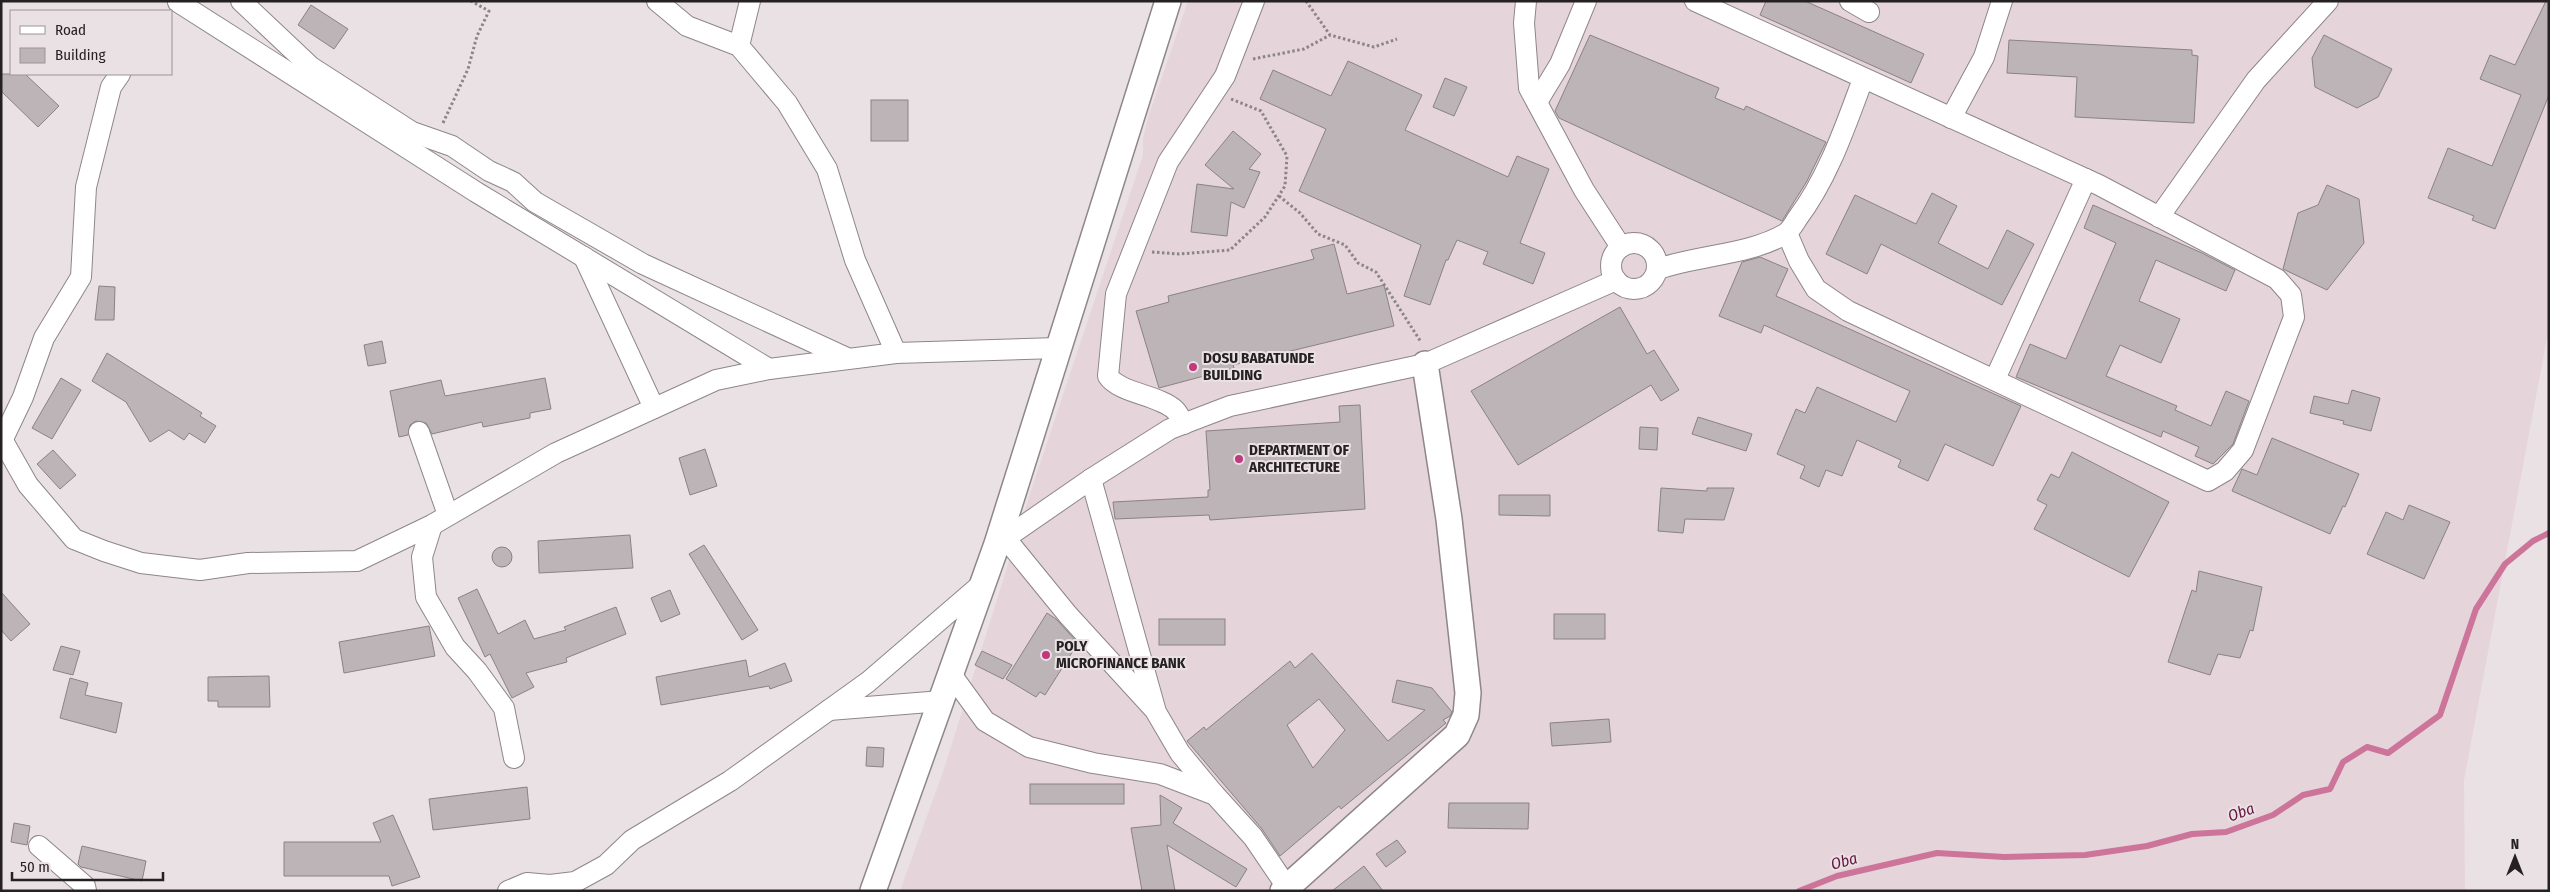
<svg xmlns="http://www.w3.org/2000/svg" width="2550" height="892" font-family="'Fira Sans Condensed',sans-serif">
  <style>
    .built { fill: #e5d4da }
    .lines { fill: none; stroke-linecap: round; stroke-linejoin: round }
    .stream { stroke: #cc7499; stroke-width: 6 }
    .building { fill: #bdb4b7; stroke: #8a8285; fill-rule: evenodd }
    .minor-casing { stroke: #8e8689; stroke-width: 22 }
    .tertiary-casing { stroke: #8e8689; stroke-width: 28 }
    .path { stroke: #8c8587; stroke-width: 3; stroke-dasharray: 2.5 2.5; stroke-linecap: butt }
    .minor { stroke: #fff; stroke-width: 20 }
    .tertiary { stroke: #fff; stroke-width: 25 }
    .poi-dot { fill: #bf397c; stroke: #eae1e4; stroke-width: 2 }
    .labels { text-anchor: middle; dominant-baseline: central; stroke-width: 4; stroke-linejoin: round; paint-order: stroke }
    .poi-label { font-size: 15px; font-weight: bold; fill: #252122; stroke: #eae1e4; text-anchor: start }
    .water-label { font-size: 16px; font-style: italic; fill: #65153e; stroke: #eae1e4 }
  </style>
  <rect width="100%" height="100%" fill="#eae1e4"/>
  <polygon class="built" points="1188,1 2549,1 2549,327 2464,780 2465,891 900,891 944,769 1031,491 1143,155 1143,139 1148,118"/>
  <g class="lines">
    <polyline class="stream" points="1799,891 1837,876 1937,853 2004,857 2085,855 2147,846 2192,834 2226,832 2273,815 2303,795 2330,789 2343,762 2367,747 2388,753 2440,715 2476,609 2505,564 2533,541 2549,533"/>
  </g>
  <g class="building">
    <polygon points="1766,1 1805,1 1924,54 1911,83 1760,15"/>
    <polygon points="2546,1 2549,1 2549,95 2495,229 2472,220 2474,216 2428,198 2448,148 2492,166 2521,95 2480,79 2490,55 2515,65"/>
    <polygon points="311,5 348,29 334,49 298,25"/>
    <polygon points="1590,35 1719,88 1715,98 1744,110 1746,106 1826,142 1807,181 1782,221 1559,118 1555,111"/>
    <polygon points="2324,35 2392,69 2378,97 2357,108 2315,87 2312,58"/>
    <polygon points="2009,40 2192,50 2192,55 2198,56 2194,123 2075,117 2077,77 2007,73"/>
    <polygon points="1348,61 1422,95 1405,130 1508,177 1517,156 1549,169 1520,243 1545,253 1533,284 1483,264 1488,252 1457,240 1448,260 1446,260 1430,305 1404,296 1421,245 1299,191 1326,129 1260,99 1273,70 1331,96"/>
    <polygon points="1,74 25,74 59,106 38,127 1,91"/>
    <polygon points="1445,78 1467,87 1454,116 1433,107"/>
    <rect x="871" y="100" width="37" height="41"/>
    <polygon points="1233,131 1261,154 1249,169 1260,172 1244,208 1231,202 1227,236 1191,232 1197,184 1234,189 1205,165"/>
    <polygon points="2327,185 2359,199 2364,243 2327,290 2283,269 2298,213 2318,205"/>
    <polygon points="1932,193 1957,206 1938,243 1988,269 2007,230 2034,244 2002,305 1881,244 1867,274 1826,254 1855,195 1916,224"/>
    <polygon points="2093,205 2202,253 2235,270 2226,291 2156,260 2139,301 2180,319 2161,363 2120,345 2106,376 2177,406 2175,410 2211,426 2226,391 2249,401 2233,444 2213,464 2195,456 2199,447 2163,431 2161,437 2016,377 2030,344 2066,359 2116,243 2084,228"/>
    <polygon points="1334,244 1347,294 1384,285 1394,326 1233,365 1234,368 1159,388 1136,311 1169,302 1168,296 1314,259 1311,250"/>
    <polygon points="1760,257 1788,269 1776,296 2021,406 1993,466 1945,444 1928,481 1898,467 1901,460 1857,440 1842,476 1826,470 1819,487 1800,478 1805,466 1777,454 1796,409 1805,413 1817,387 1896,422 1910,391 1764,325 1761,333 1719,316 1742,262"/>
    <polygon points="99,286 115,287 114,320 95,320"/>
    <polygon points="1620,307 1647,354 1654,350 1679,390 1661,401 1651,385 1518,465 1471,391"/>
    <polygon points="382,341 386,363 368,366 364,345"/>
    <polygon points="107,353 202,413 200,416 216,426 205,443 189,433 184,440 169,430 150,442 126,402 92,381"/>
    <polygon points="61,378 81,390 52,439 32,428"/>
    <polygon points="545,378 551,409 530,413 530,418 483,427 482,422 432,434 426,423 416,421 410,425 408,435 399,437 390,391 441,380 445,396"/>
    <polygon points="2352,390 2380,398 2371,431 2343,424 2344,421 2310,413 2314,396 2348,404"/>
    <polygon points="1360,405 1365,509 1210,520 1209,515 1115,519 1113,502 1208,497 1208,490 1210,490 1206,431 1340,422 1339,406"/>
    <polygon points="1698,417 1752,434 1746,451 1692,434"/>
    <polygon points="1640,427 1658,428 1657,450 1639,449"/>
    <polygon points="2272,438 2359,474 2345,507 2343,506 2330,534 2232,491 2242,469 2257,475"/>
    <polygon points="705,449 717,486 690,495 679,458"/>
    <polygon points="53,450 76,475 60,489 37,464"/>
    <polygon points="2072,452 2169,502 2129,577 2034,529 2047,505 2037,500 2051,474 2059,478"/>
    <polygon points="1661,488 1707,491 1707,488 1734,488 1724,520 1685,519 1683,533 1658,531"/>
    <polygon points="1499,495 1550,495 1550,516 1499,515"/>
    <polygon points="2409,505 2450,522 2424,579 2367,554 2386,512 2403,520"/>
    <polygon points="630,535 633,568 539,573 538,541"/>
    <polygon points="704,545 758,630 742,640 689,554"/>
    <circle cx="502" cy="557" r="10"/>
    <polygon points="2199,571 2262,587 2253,631 2250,630 2240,658 2218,654 2210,675 2168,662 2192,590 2196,592"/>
    <polygon points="477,589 498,634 525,620 534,639 566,630 564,627 616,607 626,634 566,658 567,662 526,673 534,687 512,698 490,654 485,657 458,598"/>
    <polygon points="670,590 680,614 661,622 651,598"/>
    <polygon points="1,592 30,624 11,641 1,630"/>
    <polygon points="1047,613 1056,619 1078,643 1045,695 1040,692 1036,697 1006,679"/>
    <rect x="1554" y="614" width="51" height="25"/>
    <rect x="1159" y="619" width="66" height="26"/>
    <polygon points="429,626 435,656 344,673 339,642"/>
    <polygon points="61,646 80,651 73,675 53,670"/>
    <polygon points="982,651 1012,665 1003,679 975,665"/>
    <path d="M 1312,653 L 1388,741 L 1425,710 L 1392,702 L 1397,680 L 1432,688 L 1452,712 L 1450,716 L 1443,720 L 1446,723 L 1341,809 L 1339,806 L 1280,856 L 1262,829 L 1187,741 L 1204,727 L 1206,730 L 1290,661 L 1295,668 ZM 1319,699 L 1345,730 L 1313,768 L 1287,725 Z"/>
    <polygon points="746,660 749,677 785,663 792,681 770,689 769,686 661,705 656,677"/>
    <polygon points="269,676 270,707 218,707 218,701 208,701 208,677"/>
    <polygon points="70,678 88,683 85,695 122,703 116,733 60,718"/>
    <polygon points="1609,719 1611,742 1552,746 1550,723"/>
    <polygon points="867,747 884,748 883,767 866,766"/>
    <rect x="1030" y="784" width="94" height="20"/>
    <polygon points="527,787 530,819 433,830 429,799"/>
    <polygon points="1160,795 1182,808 1173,823 1247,869 1236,887 1167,845 1175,891 1142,891 1131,828 1161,825"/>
    <polygon points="1449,803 1529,803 1528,829 1448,828"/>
    <polygon points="393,815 420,877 392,886 389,876 284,876 284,842 381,842 373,823"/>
    <polygon points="14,823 30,826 27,845 11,842"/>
    <polygon points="1397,840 1406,852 1386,867 1376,854"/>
    <polygon points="82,846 146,861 142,881 81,867 78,864"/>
    <polygon points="1364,866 1383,891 1332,891"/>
  </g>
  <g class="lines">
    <g class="minor-casing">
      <g id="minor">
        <polyline points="241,1 311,67 412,132 452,146 489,171 513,182 535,202 643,264 847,358"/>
        <polyline points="657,1 687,26 739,46 787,103 827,169 855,260 896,353"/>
        <polyline points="1526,1 1524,23 1529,88 1584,190 1621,247"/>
        <polyline points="1695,1 2099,185 2277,279 2291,295 2294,317 2243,450 2225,471 2208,481 1848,311 1816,289 1799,261 1787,233"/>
        <polyline points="1850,1 1869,12"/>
        <polyline points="178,2 476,192 769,369"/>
        <polyline points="739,46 750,1"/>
        <polyline points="1537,102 1560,64 1586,1"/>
        <polyline points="1951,118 1984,57 2002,1"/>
        <polyline points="2159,217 2256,80 2328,1"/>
        <circle cx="1634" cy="266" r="23"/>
        <polyline points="584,257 654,408"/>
        <path d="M 1658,269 C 1698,255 1749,255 1785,234 C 1790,231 1794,224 1797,219 C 1828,178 1845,127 1863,79"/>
        <polyline points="1995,379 2086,179"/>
        <path d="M 1184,424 C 1181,420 1179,414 1175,410 C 1159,395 1119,393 1108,376 L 1116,294 L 1168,162 L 1225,76 L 1254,1"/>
        <polyline points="419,432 448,515"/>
        <polyline points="3,441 28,485 74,539 104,551 141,563 200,570 248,563 357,561 432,525 556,453 716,380 769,369 896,353 1058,348"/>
        <polyline points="1,443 23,397 44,338 81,277 86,187 111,87 120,74"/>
        <polyline points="1091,479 1156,712 1180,753 1214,794"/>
        <polyline points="432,525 422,557 426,597 455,647 477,671 504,708 514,758"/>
        <polyline points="1006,539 1068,615 1153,708"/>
        <polyline points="997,544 1091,479 1170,429 1230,406 1425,364 1616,280"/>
        <polyline points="951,674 985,721 1029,747 1093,763 1160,774 1215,795 1253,837 1287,887"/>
        <polyline points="829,710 942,701"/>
        <polyline points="39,846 85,886 86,891"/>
        <polyline points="508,891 527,883 550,885 575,882 606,865 632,840 730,781 868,682 984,582"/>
      </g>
    </g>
    <g class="tertiary-casing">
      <g id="tertiary">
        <polyline points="873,891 997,544 1168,1"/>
        <polyline points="1283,891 1457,735 1466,715 1468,693 1449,519 1425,364"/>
      </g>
    </g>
    <g class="path">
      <polyline points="1306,1 1330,35 1374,47 1397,39"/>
      <polyline points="1253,59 1304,49 1330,35"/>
      <polyline points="443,123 468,69 477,36 489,11 471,1"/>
      <polyline points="1279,196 1300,213 1318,234 1345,245 1358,263 1376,272 1421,342"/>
      <polyline points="1152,252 1179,254 1230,250 1265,217 1285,186 1287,156 1261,111 1231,99"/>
    </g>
    <use href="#minor" class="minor"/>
    <use href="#tertiary" class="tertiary"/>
  </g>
  <g class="poi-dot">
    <circle cx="1193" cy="367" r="5"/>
    <circle cx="1239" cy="459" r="5"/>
    <circle cx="1046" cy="655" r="5"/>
  </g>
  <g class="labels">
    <g class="poi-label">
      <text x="1203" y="358">DOSU BABATUNDE<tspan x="1203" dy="17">BUILDING</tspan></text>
      <text x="1249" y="450">DEPARTMENT OF<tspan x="1249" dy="17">ARCHITECTURE</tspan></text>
      <text x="1056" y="646">POLY<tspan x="1056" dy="17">MICROFINANCE BANK</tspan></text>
    </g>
    <g class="water-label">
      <text transform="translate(2241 812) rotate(-20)">Oba</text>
      <text transform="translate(1844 861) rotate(-15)">Oba</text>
    </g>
  </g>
  <rect width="2550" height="892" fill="none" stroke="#252122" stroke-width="5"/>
  <rect x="10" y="10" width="162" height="65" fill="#eae1e4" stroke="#9b9496"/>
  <rect x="20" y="26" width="25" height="8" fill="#ffffff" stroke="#9b9496"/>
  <text x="55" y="35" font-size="15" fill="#252122">Road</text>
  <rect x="20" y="48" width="25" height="15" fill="#bdb4b7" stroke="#9b9496"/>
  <text x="55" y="60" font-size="15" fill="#252122">Building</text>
  <g transform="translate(2515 857)" stroke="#eae1e4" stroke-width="4" paint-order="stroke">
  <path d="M0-4L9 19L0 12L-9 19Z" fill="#252122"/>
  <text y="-8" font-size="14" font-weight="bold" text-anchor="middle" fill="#252122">N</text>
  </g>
  <path d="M12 872v8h151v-8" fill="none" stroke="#252122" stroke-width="2.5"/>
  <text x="20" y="872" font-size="15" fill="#252122" stroke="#eae1e4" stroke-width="4" paint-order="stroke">50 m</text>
</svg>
